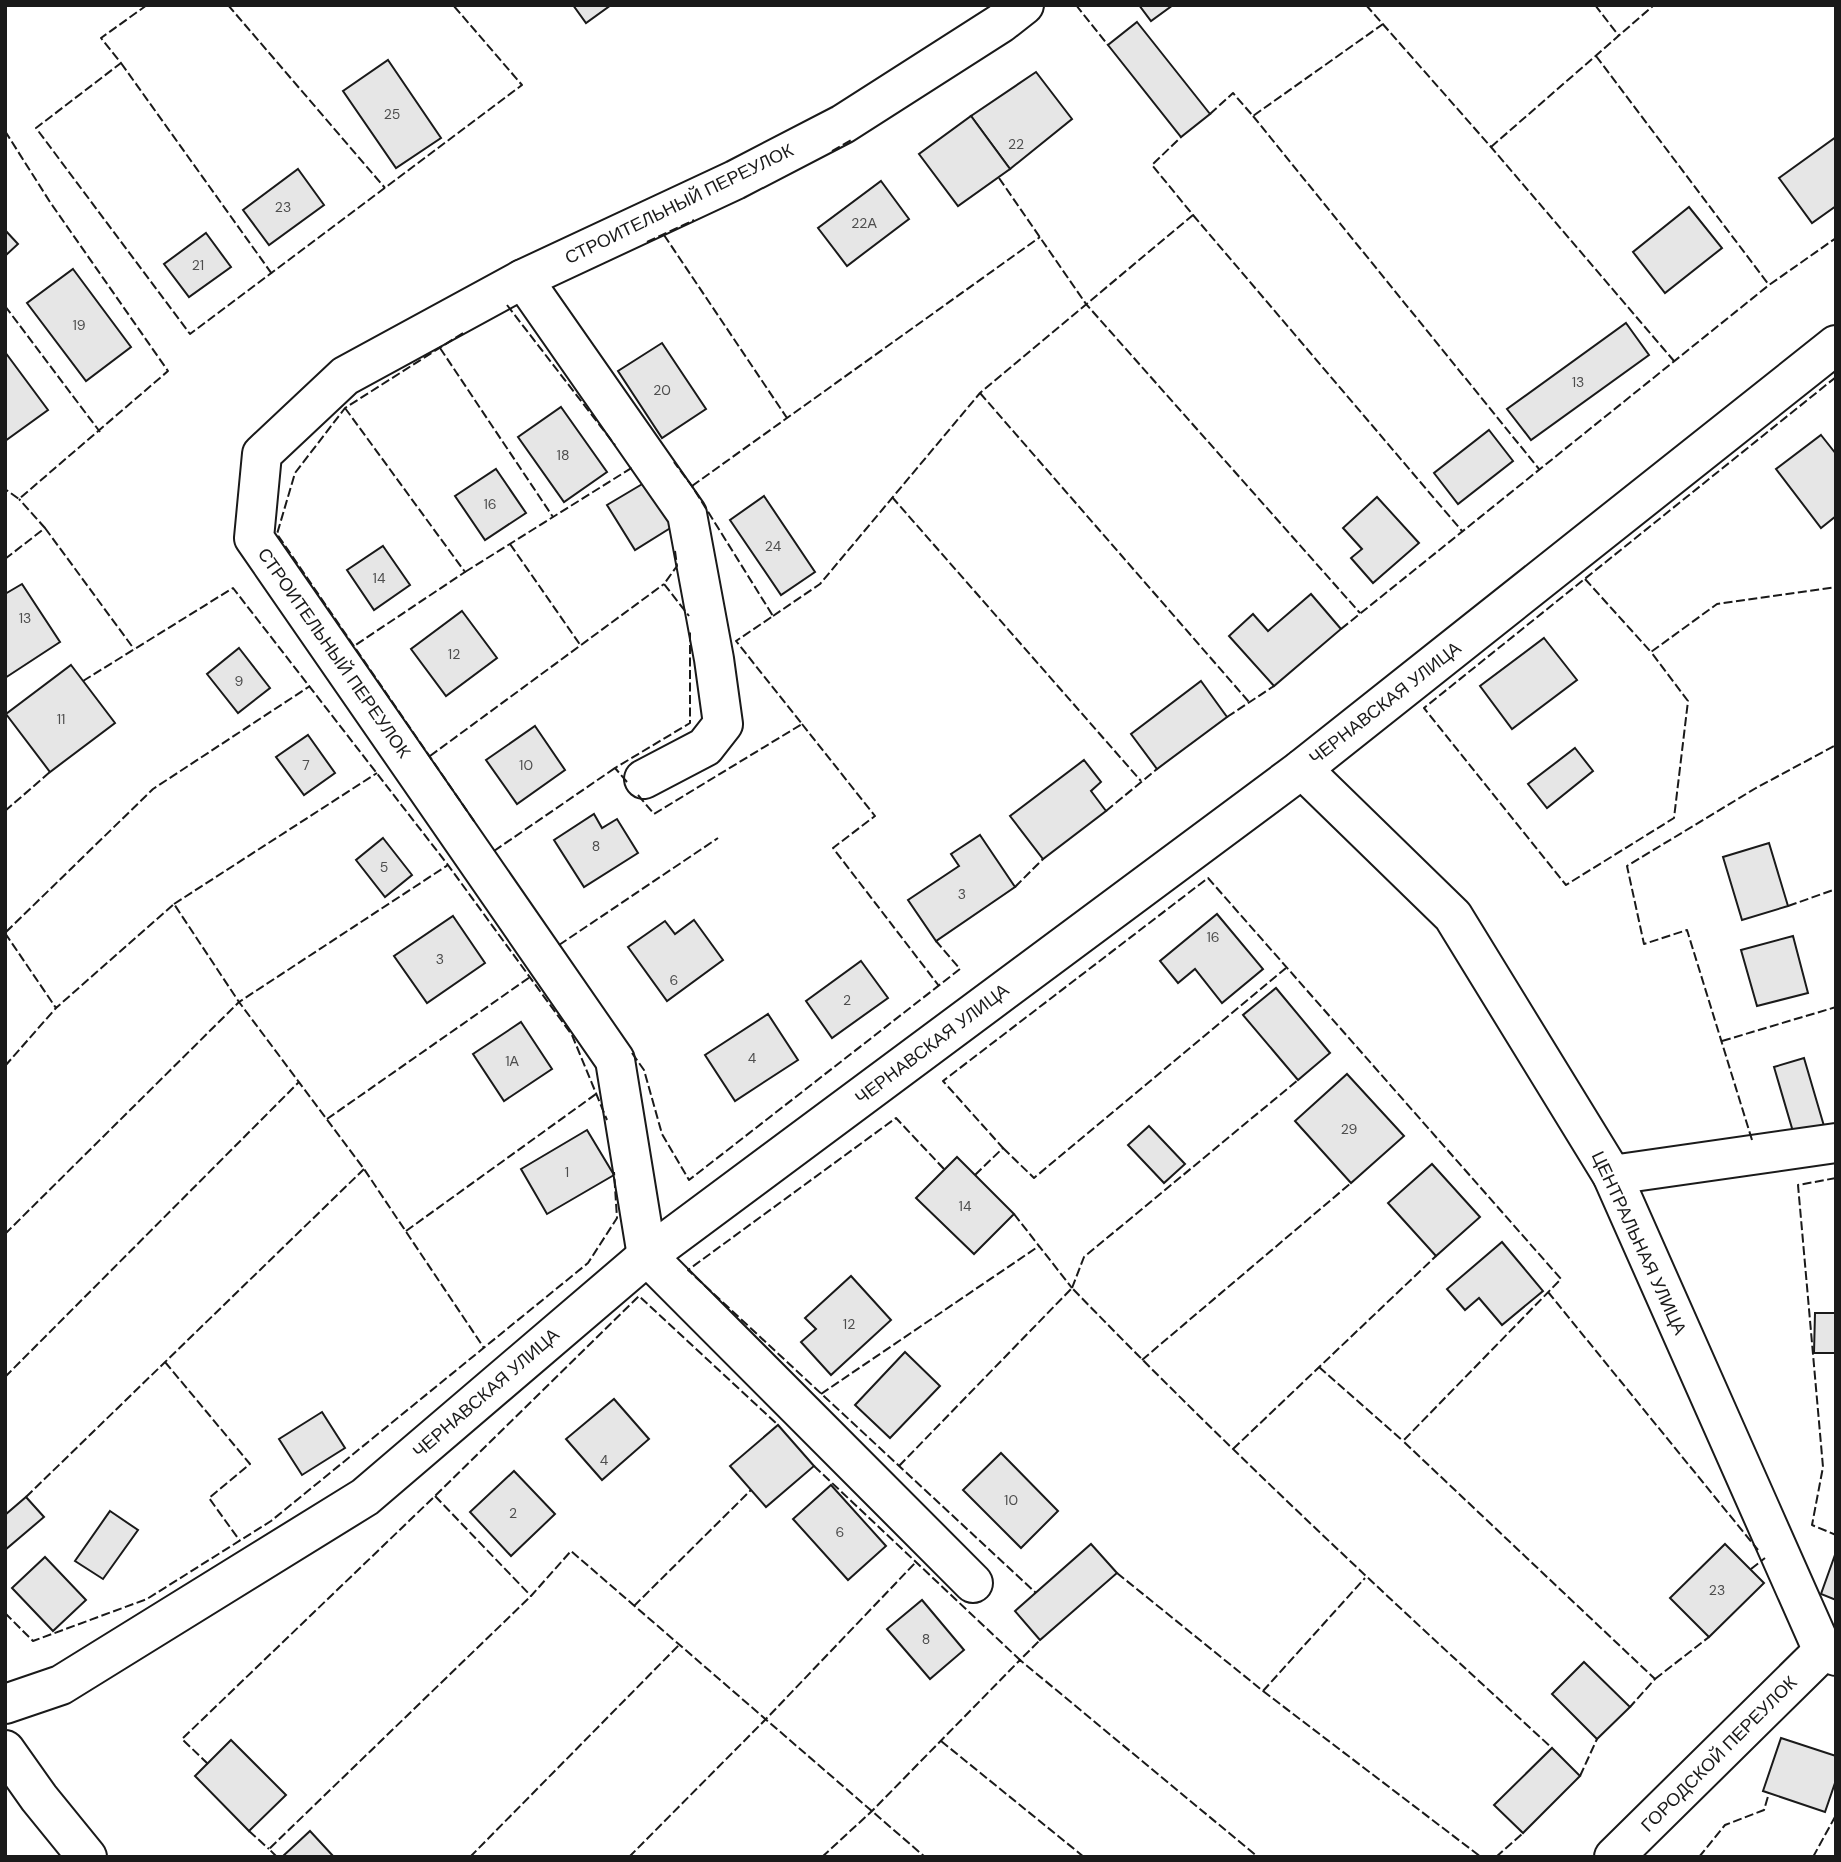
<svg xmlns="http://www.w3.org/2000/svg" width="1841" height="1862" font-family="'DM Sans',sans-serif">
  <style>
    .building { fill: #e6e6e6; stroke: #1a1a1a; stroke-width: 2 }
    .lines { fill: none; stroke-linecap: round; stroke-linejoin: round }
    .minor-casing { stroke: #1a1a1a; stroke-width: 42 }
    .minor { stroke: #fff; stroke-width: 38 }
    .fence { stroke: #1a1a1a; stroke-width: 2; stroke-dasharray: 9 3.5; stroke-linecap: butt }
    .labels { text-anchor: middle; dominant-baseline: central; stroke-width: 5; stroke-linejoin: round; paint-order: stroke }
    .number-label { font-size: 14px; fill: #4d4d4d }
    .street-label { font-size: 18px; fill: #1a1a1a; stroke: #fff }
  </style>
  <rect width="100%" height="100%" fill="#fff"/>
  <g class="building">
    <polygon points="573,5 611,5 586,23"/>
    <polygon points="1139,5 1173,5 1151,21"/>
    <polygon points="1137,22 1210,114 1181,137 1108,45"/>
    <polygon points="388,60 441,138 396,168 343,91"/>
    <polygon points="1036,72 1072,119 1010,169 971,116"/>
    <polygon points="971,116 1010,169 958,206 919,154"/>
    <polygon points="1836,137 1836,206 1812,223 1779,178"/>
    <polygon points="298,169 324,205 269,245 243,210"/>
    <polygon points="881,181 909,219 847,266 818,228"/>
    <polygon points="1689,207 1722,248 1665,293 1633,252"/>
    <polygon points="5,230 18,244 5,256"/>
    <polygon points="206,233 231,267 189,297 164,264"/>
    <polygon points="73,269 131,347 86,381 27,303"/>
    <polygon points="1626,323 1649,355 1531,440 1507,409"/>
    <polygon points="662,343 706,409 662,438 618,371"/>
    <polygon points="5,352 48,410 5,441"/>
    <polygon points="561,407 607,472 564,502 518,437"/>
    <polygon points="1489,430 1513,461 1458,504 1434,473"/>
    <polygon points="1821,435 1836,454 1836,516 1821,528 1776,469"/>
    <polygon points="496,469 526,513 485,540 455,496"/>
    <polygon points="644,483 672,527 635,550 607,505"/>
    <polygon points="764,496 815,572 781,595 730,520"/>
    <polygon points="1377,497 1419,543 1373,583 1351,558 1362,549 1343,528"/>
    <polygon points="383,546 410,585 374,610 347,570"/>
    <polygon points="22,584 60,642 5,678 5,594"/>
    <polygon points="1311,594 1341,629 1274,686 1229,636 1253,614 1268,631"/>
    <polygon points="462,611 497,658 446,696 411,649"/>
    <polygon points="1544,638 1577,680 1512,729 1480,686"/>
    <polygon points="239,648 270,688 238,713 207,674"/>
    <polygon points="71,665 115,723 50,772 6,714"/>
    <polygon points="1201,681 1227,717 1157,769 1131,734"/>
    <polygon points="535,726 565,770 517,804 486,760"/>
    <polygon points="308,735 335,773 304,795 276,757"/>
    <polygon points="1575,748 1593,771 1547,808 1528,784"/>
    <polygon points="1084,760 1101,782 1091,791 1106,811 1043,859 1010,816"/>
    <polygon points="594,814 602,828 617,819 638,853 584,887 554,840"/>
    <polygon points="980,835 1015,887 936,941 908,900 959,866 951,854"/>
    <polygon points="383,838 412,875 385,897 356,860"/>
    <polygon points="1769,843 1788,906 1742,920 1723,857"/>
    <polygon points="1217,914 1263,969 1222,1003 1195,969 1178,983 1160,961"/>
    <polygon points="453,916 485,963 427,1003 394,956"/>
    <polygon points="694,920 723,960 667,1001 628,947 665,921 675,934"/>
    <polygon points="1793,936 1808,993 1757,1006 1741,950"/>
    <polygon points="861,961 888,998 832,1038 806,1001"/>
    <polygon points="1276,988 1330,1053 1298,1080 1243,1015"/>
    <polygon points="768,1014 798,1060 735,1101 705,1055"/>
    <polygon points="521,1022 552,1069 504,1101 473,1054"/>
    <polygon points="1804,1058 1824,1126 1794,1135 1774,1067"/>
    <polygon points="1347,1074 1404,1136 1351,1183 1295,1121"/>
    <polygon points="1149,1126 1185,1164 1164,1183 1128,1145"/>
    <polygon points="587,1130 614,1175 547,1214 521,1169"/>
    <polygon points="957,1157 1014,1214 974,1254 916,1198"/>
    <polygon points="1432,1164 1480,1217 1436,1256 1388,1203"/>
    <polygon points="1502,1242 1543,1291 1502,1325 1479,1298 1465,1310 1447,1289"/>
    <polygon points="851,1276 891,1320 831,1375 801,1342 816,1329 805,1318"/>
    <polygon points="1815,1313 1836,1313 1836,1353 1814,1353"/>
    <polygon points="905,1352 940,1386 890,1438 855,1405"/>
    <polygon points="614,1399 649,1439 602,1480 566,1439"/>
    <polygon points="322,1412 345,1448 302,1475 279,1439"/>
    <polygon points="778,1425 814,1466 766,1507 730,1466"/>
    <polygon points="1001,1453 1058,1511 1021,1548 963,1490"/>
    <polygon points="514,1471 555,1514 511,1556 470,1512"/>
    <polygon points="831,1485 886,1546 848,1580 793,1519"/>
    <polygon points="26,1497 44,1517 5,1550 5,1515"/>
    <polygon points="110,1511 138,1530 103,1579 75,1561"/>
    <polygon points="1091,1544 1117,1573 1040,1640 1015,1611"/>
    <polygon points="1725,1544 1764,1583 1709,1637 1670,1598"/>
    <polygon points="1836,1552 1836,1600 1821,1594"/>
    <polygon points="45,1557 86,1600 53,1631 12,1588"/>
    <polygon points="922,1600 964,1650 930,1679 887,1629"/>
    <polygon points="1584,1662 1630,1707 1597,1739 1552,1694"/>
    <polygon points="1781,1738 1836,1756 1836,1780 1825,1812 1763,1791"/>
    <polygon points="231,1740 286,1795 249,1831 195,1776"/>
    <polygon points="1552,1748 1580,1776 1523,1833 1494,1805"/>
    <polygon points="310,1831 334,1857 282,1857"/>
  </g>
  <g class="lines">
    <g class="minor-casing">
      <g id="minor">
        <polyline points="523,279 687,514 714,659 723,724 705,747 644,779"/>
        <polyline points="1302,769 1453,916 1612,1175 1823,1651 1836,1656"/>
        <polyline points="1612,1175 1836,1143"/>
        <polyline points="973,1583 647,1256 615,1060 254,538 262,454 345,376 523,279 735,180 843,124 1001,23 1024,5"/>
        <polyline points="5,1704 61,1685 365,1497 647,1256 1302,769 1836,345"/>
        <polyline points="5,1750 39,1798 87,1857"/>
        <polyline points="1614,1857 1823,1651"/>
      </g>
    </g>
    <use href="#minor" class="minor"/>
    <g class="fence">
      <polyline points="147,5 101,38 121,63 36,128 190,334 522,85 453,5"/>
      <polyline points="228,5 385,188"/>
      <polyline points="1076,5 1108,45"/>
      <polyline points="1366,5 1491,147 1674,361"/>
      <polyline points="1595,5 1619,36"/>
      <polyline points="1596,56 1769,285"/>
      <polyline points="121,63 272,274"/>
      <polyline points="1210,114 1233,93 1253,116 1383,24"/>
      <polyline points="1253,116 1539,469"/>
      <polyline points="5,131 50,202 168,371 19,499 5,489"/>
      <polyline points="1491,147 1654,5"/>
      <polyline points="832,151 853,139"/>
      <polyline points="999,178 1086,304 1360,613"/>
      <polyline points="1193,215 1462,531"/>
      <polyline points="664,235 787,418"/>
      <polyline points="647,242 694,220"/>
      <polyline points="507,305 615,445"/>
      <polyline points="5,306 100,432"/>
      <polyline points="463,333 345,408 295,473 277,534 476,824"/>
      <polyline points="440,348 553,517"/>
      <polyline points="1836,377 1424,708 1566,885 1674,818 1688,701 1651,652 1717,604 1836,587"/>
      <polyline points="980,393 1249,702"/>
      <polyline points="345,408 465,572 354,646"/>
      <polyline points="692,486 1040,237"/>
      <polyline points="892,497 1141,781"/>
      <polyline points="45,528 134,649"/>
      <polyline points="510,544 581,646"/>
      <polyline points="675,551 677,566 664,584 689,616"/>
      <polyline points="5,559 45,528 19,499"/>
      <polyline points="465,572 633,467"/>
      <polyline points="1585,579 1651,652"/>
      <polyline points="773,616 820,584 980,393 1193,215 1152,165 1181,137"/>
      <polyline points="1341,629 1769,285 1836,238"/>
      <polyline points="83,681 233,588 448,865 572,1035 607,1120"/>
      <polyline points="1227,717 1274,686"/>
      <polyline points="802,724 875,816 833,848 939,986"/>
      <polyline points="430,756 664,584"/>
      <polyline points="627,782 615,768 690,723 690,630"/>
      <polyline points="638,795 654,814 802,724 736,641 773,616 692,486 674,462"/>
      <polyline points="5,811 50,772"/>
      <polyline points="1106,811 1157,769"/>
      <polyline points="494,851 615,768"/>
      <polyline points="1015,887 1043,859"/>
      <polyline points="174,904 377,773"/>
      <polyline points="1788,906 1836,889"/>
      <polyline points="6,932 153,789 310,686"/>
      <polyline points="5,933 56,1008 174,904 239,1002 364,1169 484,1348"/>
      <polyline points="559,945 718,838"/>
      <polyline points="1722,1041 1836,1007"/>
      <polyline points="632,1053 644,1070 662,1134 689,1180 960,969 936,941"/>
      <polyline points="5,1066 56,1008"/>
      <polyline points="327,1119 530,977"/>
      <polyline points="1752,1140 1687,930 1644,944 1627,866 1756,788 1836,745"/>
      <polyline points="1003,1148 1034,1178 1286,968"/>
      <polyline points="944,1169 896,1118 688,1270 1036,1593"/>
      <polyline points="975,1175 1003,1148 943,1081 1208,878 1561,1279 1403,1441 1655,1679 1630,1707"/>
      <polyline points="1836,1178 1798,1185 1823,1467 1812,1525 1836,1535"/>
      <polyline points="1014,1214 1072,1288"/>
      <polyline points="406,1231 596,1094"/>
      <polyline points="5,1234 239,1002 448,865"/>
      <polyline points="1072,1288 1084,1257 1298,1080"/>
      <polyline points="1548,1292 1758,1550"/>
      <polyline points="1142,1360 1351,1183"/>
      <polyline points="165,1362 250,1464 209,1498 240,1541"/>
      <polyline points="1319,1367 1403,1441"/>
      <polyline points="5,1377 299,1082"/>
      <polyline points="821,1394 1039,1246"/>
      <polyline points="1233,1449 1436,1256"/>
      <polyline points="814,1466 1020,1660 1040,1640"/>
      <path d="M 899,1466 L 1072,1288 C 1226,1447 1388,1598 1552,1748"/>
      <polyline points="435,1496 531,1596 571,1551 925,1857"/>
      <polyline points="26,1497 364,1169"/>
      <polyline points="1751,1569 1765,1558"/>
      <polyline points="1117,1573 1263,1691 1365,1578"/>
      <polyline points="634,1606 751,1490"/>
      <polyline points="5,1613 33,1641 147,1599 271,1521 588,1263 617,1218 614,1172"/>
      <polyline points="1655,1679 1709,1637"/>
      <polyline points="1263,1691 1481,1857"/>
      <polyline points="941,1741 1084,1857"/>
      <polyline points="208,1764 182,1739 435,1496 639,1296 778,1425"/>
      <polyline points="1580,1776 1597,1739"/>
      <polyline points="249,1831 269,1849"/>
      <polyline points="277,1857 269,1849 531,1596"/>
      <polyline points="470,1857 679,1645"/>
      <polyline points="629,1857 766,1719 916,1562"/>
      <polyline points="822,1857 872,1811 1020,1660 1258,1857"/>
      <polyline points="1496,1857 1523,1833"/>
      <polyline points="1699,1857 1725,1825 1764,1810 1769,1793"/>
      <polyline points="1813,1857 1836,1815"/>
    </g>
  </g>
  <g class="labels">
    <g class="number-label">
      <text x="392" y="114">25</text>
      <text x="1016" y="144">22</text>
      <text x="283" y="207">23</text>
      <text x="864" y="223">22А</text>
      <text x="198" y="265">21</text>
      <text x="79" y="325">19</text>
      <text x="1578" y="382">13</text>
      <text x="662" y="390">20</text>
      <text x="563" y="455">18</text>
      <text x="490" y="504">16</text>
      <text x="773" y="546">24</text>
      <text x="379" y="578">14</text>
      <text x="25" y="618">13</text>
      <text x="454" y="654">12</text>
      <text x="239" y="681">9</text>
      <text x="61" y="719">11</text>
      <text x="306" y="765">7</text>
      <text x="526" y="765">10</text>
      <text x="596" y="846">8</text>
      <text x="384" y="867">5</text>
      <text x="962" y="894">3</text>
      <text x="1213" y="937">16</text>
      <text x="440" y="959">3</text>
      <text x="674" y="980">6</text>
      <text x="847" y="1000">2</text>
      <text x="752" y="1058">4</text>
      <text x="512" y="1061">1А</text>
      <text x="1349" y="1129">29</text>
      <text x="567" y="1172">1</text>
      <text x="965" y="1206">14</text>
      <text x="849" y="1324">12</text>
      <text x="604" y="1460">4</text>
      <text x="1011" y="1500">10</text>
      <text x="513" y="1513">2</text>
      <text x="840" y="1532">6</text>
      <text x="1717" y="1590">23</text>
      <text x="926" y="1639">8</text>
    </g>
    <g class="street-label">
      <text transform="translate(679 204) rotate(-26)">СТРОИТЕЛЬНЫЙ ПЕРЕУЛОК</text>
      <text transform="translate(334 653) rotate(55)">СТРОИТЕЛЬНЫЙ ПЕРЕУЛОК</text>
      <text transform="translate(1385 703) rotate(-38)">ЧЕРНАВСКАЯ УЛИЦА</text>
      <text transform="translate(932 1044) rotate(-37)">ЧЕРНАВСКАЯ УЛИЦА</text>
      <text transform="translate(1639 1243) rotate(65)">ЦЕНТРАЛЬНАЯ УЛИЦА</text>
      <text transform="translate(486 1393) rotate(-41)">ЧЕРНАВСКАЯ УЛИЦА</text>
      <text transform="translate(1719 1754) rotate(-45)">ГОРОДСКОЙ ПЕРЕУЛОК</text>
    </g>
  </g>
  <rect width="1841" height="1862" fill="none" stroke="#1a1a1a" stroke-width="14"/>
</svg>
